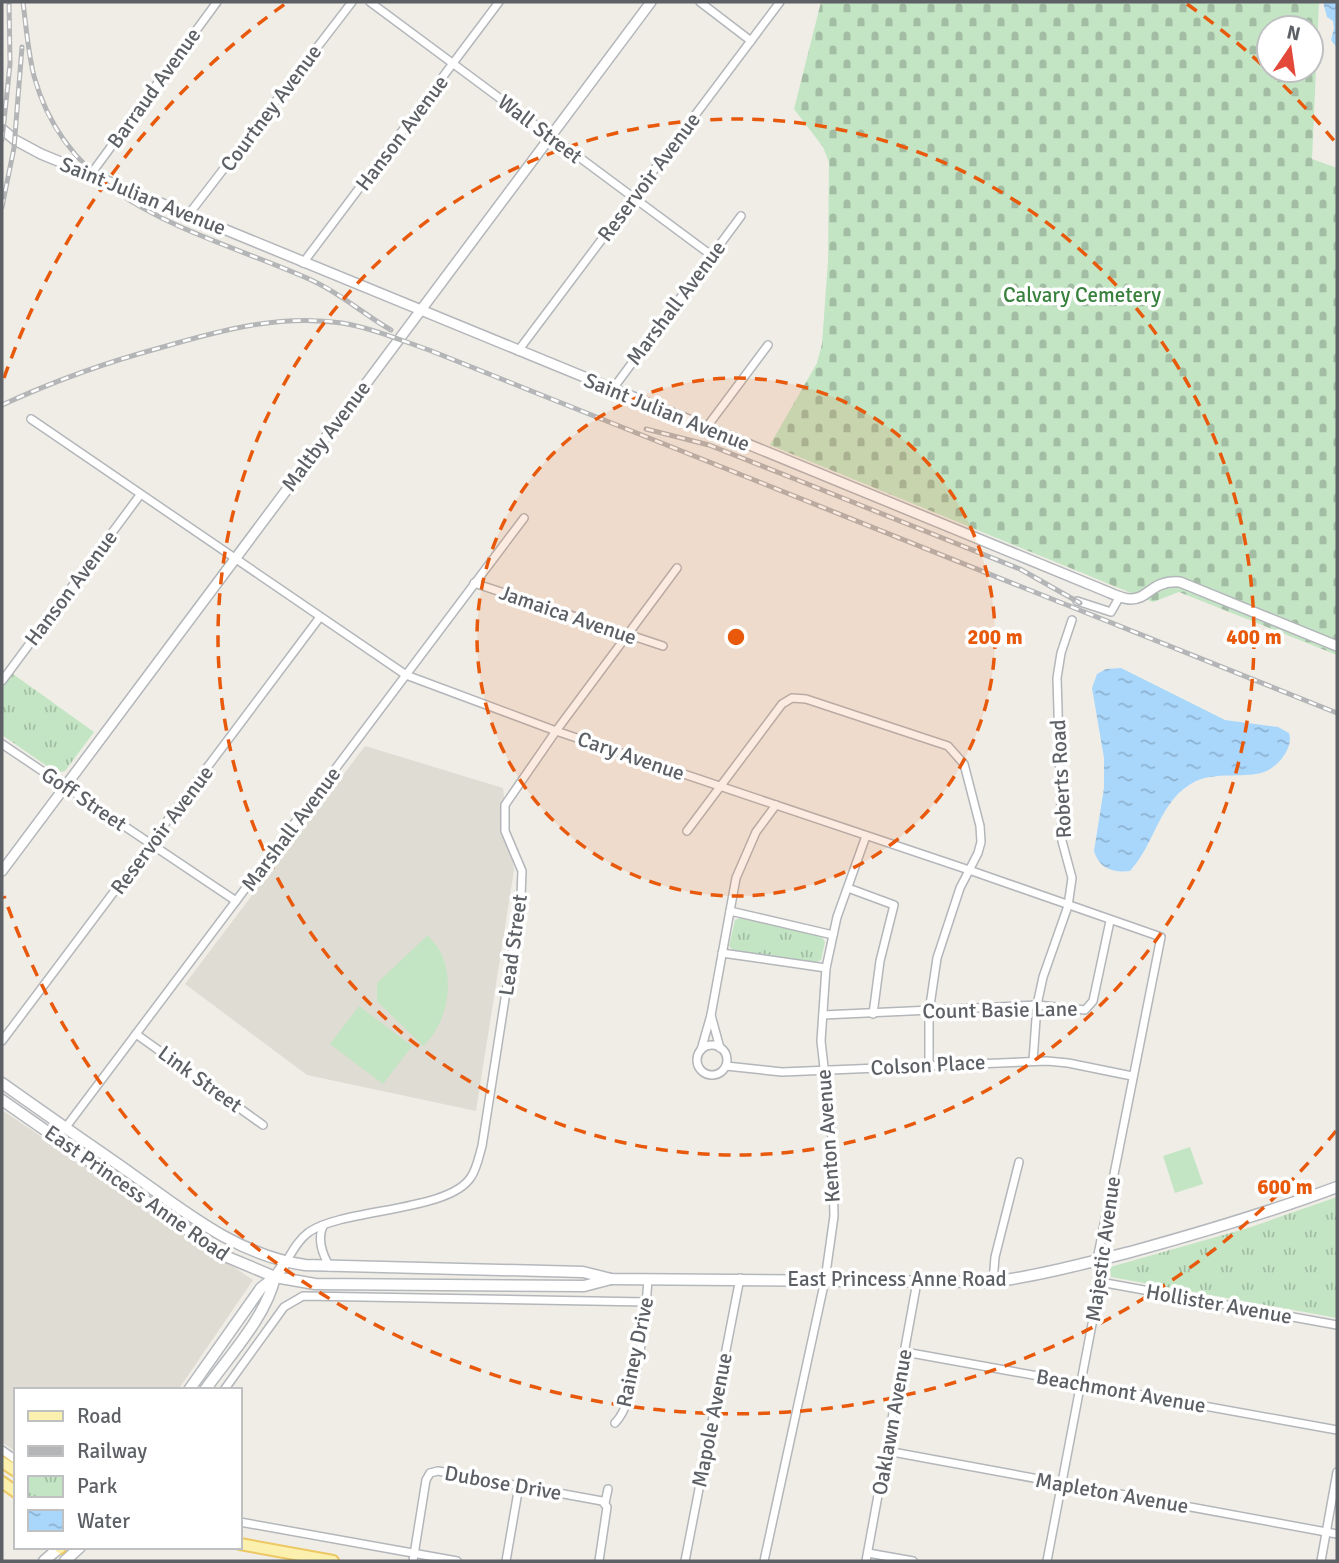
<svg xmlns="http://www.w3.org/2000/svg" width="1339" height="1563" font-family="Signika,sans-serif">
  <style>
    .education { fill: #dfdcd4 }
    .green { fill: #c3e5c4 }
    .cemetery { fill: url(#cemetery-stones); fill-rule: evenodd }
    .park { fill: url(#park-tufts) }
    .water { fill: url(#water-ripples) }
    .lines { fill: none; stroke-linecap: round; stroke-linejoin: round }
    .minor-casing { stroke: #b3b6ba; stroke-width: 10 }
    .tertiary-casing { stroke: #b3b6ba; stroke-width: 12 }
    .secondary-casing { stroke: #b4b8bd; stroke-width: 13 }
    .primary-casing { stroke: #ecc762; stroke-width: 14 }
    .minor { stroke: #fff; stroke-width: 7 }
    .tertiary { stroke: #fff; stroke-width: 9 }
    .secondary { stroke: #fff; stroke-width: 10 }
    .primary { stroke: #fcf0ae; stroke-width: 10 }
    .rail-casing { stroke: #b4b5b6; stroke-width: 5 }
    .rail { stroke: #fff; stroke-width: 2.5; stroke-dasharray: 8; stroke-linecap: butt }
    .ring { fill: none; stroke: #e8590c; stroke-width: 3.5; stroke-dasharray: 12 9 }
    .labels { text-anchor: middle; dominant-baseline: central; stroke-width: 7; stroke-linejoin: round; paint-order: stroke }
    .street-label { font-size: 21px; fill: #5d6166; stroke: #fff }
    .park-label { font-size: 21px; fill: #38823d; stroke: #fff }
    .centre { fill: #e8590c; stroke: #fff; stroke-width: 3.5 }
    .ring-label { font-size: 21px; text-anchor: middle; font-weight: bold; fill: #e8590c; stroke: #fff; stroke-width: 7; stroke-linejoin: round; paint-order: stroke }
  </style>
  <defs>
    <pattern id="cemetery-stones" width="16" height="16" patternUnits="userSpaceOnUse" patternTransform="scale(1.75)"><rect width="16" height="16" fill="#c3e5c4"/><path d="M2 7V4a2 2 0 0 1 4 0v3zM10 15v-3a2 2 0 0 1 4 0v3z" fill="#a2bda3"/></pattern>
    <pattern id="park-tufts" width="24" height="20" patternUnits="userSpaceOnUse" patternTransform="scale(1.75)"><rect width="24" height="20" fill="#c3e5c4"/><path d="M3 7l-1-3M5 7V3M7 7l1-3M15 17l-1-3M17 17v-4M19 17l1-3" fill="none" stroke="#a2bda3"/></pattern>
    <pattern id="water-ripples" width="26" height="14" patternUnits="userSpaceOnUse" patternTransform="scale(1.75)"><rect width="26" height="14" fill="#a9d7fc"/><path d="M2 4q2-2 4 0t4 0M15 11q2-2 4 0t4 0" fill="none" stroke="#8db2d0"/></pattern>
  </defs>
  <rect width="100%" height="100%" fill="#efede6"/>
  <g class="education">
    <polygon points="365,746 503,788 514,870 476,1111 307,1075 185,984"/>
    <polygon points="2,1110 253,1280 178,1390 16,1390 16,1452 2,1442"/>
  </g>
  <g class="green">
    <path d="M 428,935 C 432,941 438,946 441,953 C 455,983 447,1024 423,1046 L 377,1001 L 377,983 Z"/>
    <polygon points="359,1006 412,1046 383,1084 330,1044"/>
    <polygon points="1190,1147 1203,1184 1175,1193 1163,1156"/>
  </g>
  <path class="cemetery" d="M 821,2 L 1319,2 L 1312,159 L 1337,168 L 1337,655 L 1179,592 L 1153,602 L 770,445 L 817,363 L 822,344 L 828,261 L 829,162 L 823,147 L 794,109 ZM 1269,28 L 1311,28 L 1311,70 L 1269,70 Z"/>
  <g class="park">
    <polygon points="13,674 94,732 65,771 57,773 2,735 2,688"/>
    <polygon points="740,918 821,936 825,942 821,960 814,963 734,951 729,946 735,920"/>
    <polygon points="1337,1197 1337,1318 1111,1277 1110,1267 1248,1228"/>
  </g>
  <g class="water">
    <polygon points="1323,2 1337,2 1337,48 1331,40 1334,28 1333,21 1327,17"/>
    <path d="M 1121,668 L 1225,720 L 1278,727 L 1289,733 C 1294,748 1277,769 1261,773 C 1240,778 1217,772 1196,781 C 1159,799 1156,843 1130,871 C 1112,873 1099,868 1094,851 L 1104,788 L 1104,758 L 1092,688 L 1097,674 L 1106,669 Z"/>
  </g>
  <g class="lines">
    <g class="minor-casing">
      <g id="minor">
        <polyline points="370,2 711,255"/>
        <polyline points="700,2 751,41"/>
        <polyline points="91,174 217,2"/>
        <polyline points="189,214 352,2"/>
        <polyline points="303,263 499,2"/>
        <polyline points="518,351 780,2"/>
        <polyline points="612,390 741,216"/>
        <polyline points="31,419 406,675 556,731 969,870 1161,937 1097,1260 1100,1282 1047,1561"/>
        <polyline points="706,428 768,345"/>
        <polyline points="474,583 663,646"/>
        <polyline points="1077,601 1111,612 1120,596"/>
        <polyline points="2,681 140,495"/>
        <polyline points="2,744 236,901"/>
        <polyline points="687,831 782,704 792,698 806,699 948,746 964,764 980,826 981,842 978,853 960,888 937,958 929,1012 929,1064"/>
        <polyline points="848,888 894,905 880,961 873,1014"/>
        <polyline points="730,911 833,935"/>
        <polyline points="722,953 826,968"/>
        <polyline points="711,1015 720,1048"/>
        <polyline points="823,1015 1037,1005 1085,1010 1093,1001 1110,921"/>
        <polyline points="136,1034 263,1125"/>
        <polyline points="2,1041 320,617"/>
        <circle cx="712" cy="1060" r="15"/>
        <polyline points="701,1050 711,1015 736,878 756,832 776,805"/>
        <polyline points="1033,1061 1037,1005 1043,977 1068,906 1072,878 1062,841 1057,678 1061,653 1072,620"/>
        <polyline points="726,1066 782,1072 1047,1061 1068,1063 1132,1076"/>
        <polyline points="55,1137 66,1127 524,518"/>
        <path d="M 323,1226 C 317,1240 322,1254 330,1267"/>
        <path d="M 286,1262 C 292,1252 298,1240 309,1232 C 344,1208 449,1212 471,1177 C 477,1168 479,1156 482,1146 L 521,896 L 522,871 L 505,831 L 505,805 L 556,731 L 677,568"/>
        <polyline points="993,1282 995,1257 1019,1162"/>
        <polyline points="1100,1282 1337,1325"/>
        <polyline points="905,1352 1337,1430"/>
        <polyline points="224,1390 284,1307 303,1296 647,1302"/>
        <path d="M 615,1423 C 638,1400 646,1312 648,1279"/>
        <polyline points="2,1450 16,1460"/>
        <polyline points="887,1451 1337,1534"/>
        <polyline points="605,1503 608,1489"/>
        <polyline points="240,1522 457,1561"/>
        <polyline points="868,1553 913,1561"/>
        <polyline points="413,1561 426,1480 430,1473 438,1471 602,1501 607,1507 599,1561"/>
        <polyline points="506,1561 519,1486"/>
        <polyline points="685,1561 740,1278"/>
        <polyline points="764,1561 825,1280 834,1216 832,1138 821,1041 826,968 837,917 866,836"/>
        <polyline points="866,1561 917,1282"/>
        <polyline points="1321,1561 1337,1472"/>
      </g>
    </g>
    <g class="tertiary-casing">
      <g id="tertiary">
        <path d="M 2,129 L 15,140 L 41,154 L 1108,592 C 1115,595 1123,599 1131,599 C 1149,599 1151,580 1180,582 L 1337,646"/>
        <polyline points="2,871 651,2"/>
      </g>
    </g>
    <g class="secondary-casing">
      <g id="secondary">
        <path d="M 2,1083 C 44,1113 86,1142 129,1172 C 184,1211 236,1255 305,1265 L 583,1272 L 611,1279 L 993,1282 C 1041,1275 1087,1263 1134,1251 C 1203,1232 1270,1212 1337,1187"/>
        <polyline points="2,1100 225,1256 275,1277 315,1284 584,1286 611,1279"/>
        <polyline points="189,1390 261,1288 275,1277 286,1262"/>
        <path d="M 205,1390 C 229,1356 266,1317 275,1277"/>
        <polyline points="44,1561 60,1547"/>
        <polyline points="65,1561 80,1547"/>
      </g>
    </g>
    <g class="primary-casing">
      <g id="primary">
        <polyline points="2,1462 16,1471"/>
        <polyline points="2,1482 16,1492"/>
        <polyline points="240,1544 333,1561"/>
        <polyline points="60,1548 60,1547"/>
      </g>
    </g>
    <use href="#minor" class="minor"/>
    <use href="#tertiary" class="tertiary"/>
    <use href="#secondary" class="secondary"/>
    <use href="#primary" class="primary"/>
    <g class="rail-casing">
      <g id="rail">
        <path d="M 23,2 C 26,26 28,52 34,76 C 70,208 201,231 309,279 C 339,292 363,314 391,330"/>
        <polyline points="2,140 10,64 9,2"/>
        <polyline points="2,207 14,148 22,47"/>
        <path d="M 2,405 C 54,381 107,362 163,347 C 222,330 280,314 342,323 C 372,328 400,340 429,350 L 1337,713"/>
        <polyline points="646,429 709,445 795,479 1020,569 1080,603"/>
      </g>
    </g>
    <use href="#rail" class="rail"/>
  </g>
  <circle cx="736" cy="637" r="259" fill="#e8590c" fill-opacity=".12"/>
  <g class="ring">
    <circle cx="736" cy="637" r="259"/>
    <circle cx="736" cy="637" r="518"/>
    <path d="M1336 1131A777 777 0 0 1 4 896M4 378A777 777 0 0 1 285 4M1187 4A777 777 0 0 1 1336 143"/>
  </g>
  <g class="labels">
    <g class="street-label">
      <text transform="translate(154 88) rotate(-54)">Barraud Avenue</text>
      <text transform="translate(271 108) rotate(-53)">Courtney Avenue</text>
      <text transform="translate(540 129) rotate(37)">Wall Street</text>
      <text transform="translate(402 133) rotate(-53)">Hanson Avenue</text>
      <text transform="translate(649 177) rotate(-53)">Reservoir Avenue</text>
      <text transform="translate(143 196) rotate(22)">Saint Julian Avenue</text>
      <text transform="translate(676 303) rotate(-53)">Marshall Avenue</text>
      <text transform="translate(667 412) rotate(22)">Saint Julian Avenue</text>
      <text transform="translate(326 436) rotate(-53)">Maltby Avenue</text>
      <text transform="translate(71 588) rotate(-53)">Hanson Avenue</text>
      <text transform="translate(568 615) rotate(19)">Jamaica Avenue</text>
      <text transform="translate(631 756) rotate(19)">Cary Avenue</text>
      <text transform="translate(1061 779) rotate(-93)">Roberts Road</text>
      <text transform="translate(84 799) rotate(34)">Goff Street</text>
      <text transform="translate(291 829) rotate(-53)">Marshall Avenue</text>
      <text transform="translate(162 830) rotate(-53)">Reservoir Avenue</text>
      <text transform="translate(513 945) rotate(-82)">Lead Street</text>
      <text transform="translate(1000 1010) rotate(-1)">Count Basie Lane</text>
      <text transform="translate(928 1065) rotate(-3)">Colson Place</text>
      <text transform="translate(200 1079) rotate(36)">Link Street</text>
      <text transform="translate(828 1136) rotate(-94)">Kenton Avenue</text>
      <text transform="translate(137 1193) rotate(35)">East Princess Anne Road</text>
      <text transform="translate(1103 1249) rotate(-82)">Majestic Avenue</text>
      <text x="897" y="1279">East Princess Anne Road</text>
      <text transform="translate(1219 1304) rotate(10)">Hollister Avenue</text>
      <text transform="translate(635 1352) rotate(-78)">Rainey Drive</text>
      <text transform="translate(1121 1391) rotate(10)">Beachmont Avenue</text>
      <text transform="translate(712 1420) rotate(-79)">Mapole Avenue</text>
      <text transform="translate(892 1422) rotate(-80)">Oaklawn Avenue</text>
      <text transform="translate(503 1483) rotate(10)">Dubose Drive</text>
      <text transform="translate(1112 1493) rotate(10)">Mapleton Avenue</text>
    </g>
    <g class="park-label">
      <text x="1082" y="295">Calvary Cemetery</text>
    </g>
  </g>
  <circle cx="736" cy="637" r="10" class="centre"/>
  <g class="ring-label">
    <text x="995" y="644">200 m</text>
    <text x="1254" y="644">400 m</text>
    <text x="1285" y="1194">600 m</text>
  </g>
  <rect width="1339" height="1563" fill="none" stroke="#5d6166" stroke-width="7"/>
  <rect x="14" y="1388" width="228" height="161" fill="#ffffff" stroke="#bec0c2" stroke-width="2"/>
  <rect x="28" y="1411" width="35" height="10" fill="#fcf0ae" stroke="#bec0c2" stroke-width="2"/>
  <text x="77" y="1423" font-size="21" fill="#5d6166">Road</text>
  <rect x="28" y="1446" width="35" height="10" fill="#b4b5b6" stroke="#bec0c2" stroke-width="2"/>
  <text x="77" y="1458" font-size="21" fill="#5d6166">Railway</text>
  <rect x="28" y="1476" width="35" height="21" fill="url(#park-tufts)" stroke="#bec0c2" stroke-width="2"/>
  <text x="77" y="1493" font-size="21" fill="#5d6166">Park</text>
  <rect x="28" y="1510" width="35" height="21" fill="url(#water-ripples)" stroke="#bec0c2" stroke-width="2"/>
  <text x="77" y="1528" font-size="21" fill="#5d6166">Water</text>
  <g transform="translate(1290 49) rotate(13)"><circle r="33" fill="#ffffff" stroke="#bec0c2" stroke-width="2"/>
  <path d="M0-5L12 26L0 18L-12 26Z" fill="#e34838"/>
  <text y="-10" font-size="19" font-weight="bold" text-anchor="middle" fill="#5d6166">N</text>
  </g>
</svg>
